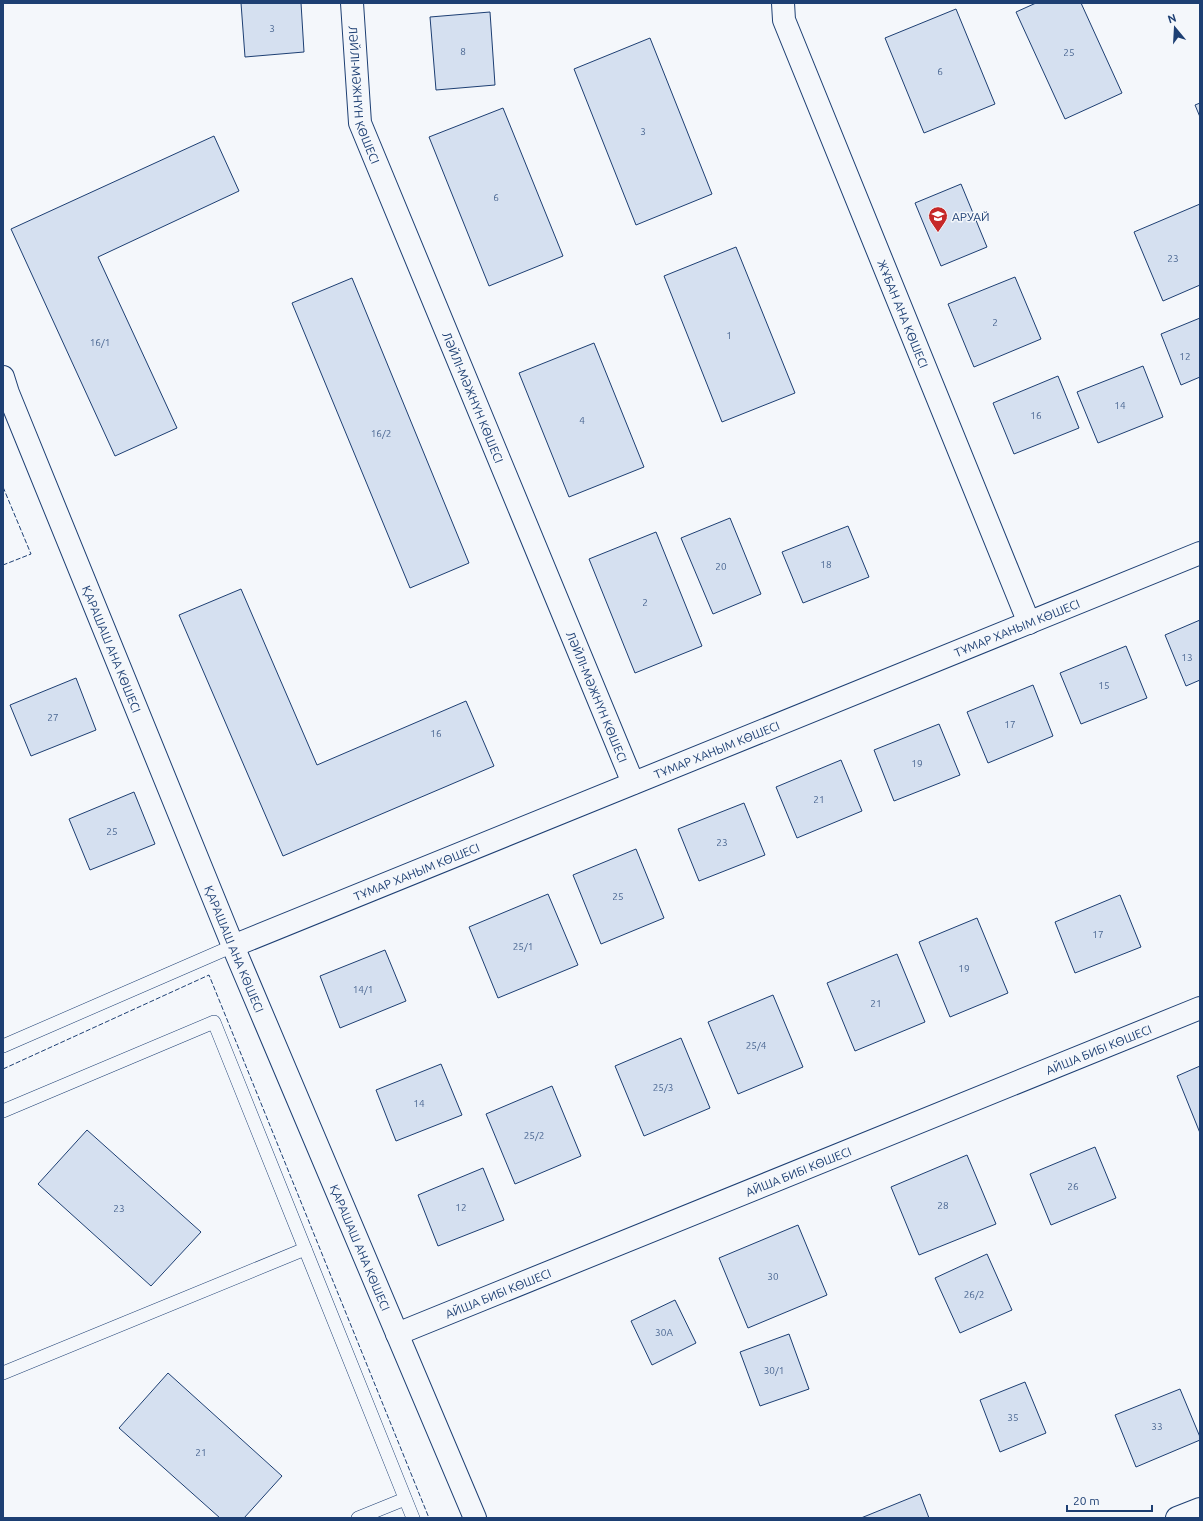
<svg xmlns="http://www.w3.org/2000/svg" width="1203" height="1521" font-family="Ubuntu,sans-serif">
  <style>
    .building { fill: #d5e0f0; stroke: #1d3f73 }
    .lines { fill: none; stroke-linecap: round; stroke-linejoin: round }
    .lane-casing { stroke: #1d3f73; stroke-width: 14 }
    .street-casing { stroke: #1d3f73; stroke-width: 24 }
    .lane { stroke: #f4f7fb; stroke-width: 13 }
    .street { stroke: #f4f7fb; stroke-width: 22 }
    .fence { stroke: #1d3f73; stroke-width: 1; stroke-dasharray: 5 2; stroke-linecap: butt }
    .labels { text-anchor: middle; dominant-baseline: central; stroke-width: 3; stroke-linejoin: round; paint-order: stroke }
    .number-label { font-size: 10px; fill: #4b6792 }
    .street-label { font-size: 12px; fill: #1d3f73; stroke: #f4f7fb }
    .poi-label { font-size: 12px; fill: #1d3f73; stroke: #f4f7fb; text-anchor: start }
  </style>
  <rect width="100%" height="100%" fill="#f4f7fb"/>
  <g class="building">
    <polygon points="241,3 301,3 304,52 245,57"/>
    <polygon points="1036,3 1081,3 1122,93 1065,119 1016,12"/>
    <polygon points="956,9 995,104 924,133 885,38"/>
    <polygon points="490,12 495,85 436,90 430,17"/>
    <polygon points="650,38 712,194 636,225 574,69"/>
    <polygon points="1200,103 1200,117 1195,105"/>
    <polygon points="503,108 563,256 489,286 429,137"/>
    <polygon points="214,136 239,191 98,257 177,428 115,456 11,229"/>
    <polygon points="961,184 987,247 941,266 915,203"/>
    <polygon points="1200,204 1200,285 1163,301 1134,232"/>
    <polygon points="736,247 795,393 722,422 664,276"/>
    <polygon points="1015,277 1041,339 974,367 948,304"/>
    <polygon points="352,278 469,563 410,588 292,303"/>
    <polygon points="1200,318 1200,377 1181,385 1161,334"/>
    <polygon points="594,343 644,467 569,497 519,373"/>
    <polygon points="1143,366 1163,417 1098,443 1077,392"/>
    <polygon points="1058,376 1079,428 1014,454 993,403"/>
    <polygon points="730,518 761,594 713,614 681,538"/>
    <polygon points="848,526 869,577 803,603 782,552"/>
    <polygon points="656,532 702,646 635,673 589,559"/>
    <polygon points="241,589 317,765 466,701 494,766 283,856 179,615"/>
    <polygon points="1200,620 1200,680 1186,686 1165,635"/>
    <polygon points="1126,646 1147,698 1081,724 1060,673"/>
    <polygon points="76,678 96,730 31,756 10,705"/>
    <polygon points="1033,685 1053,736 988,763 967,712"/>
    <polygon points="939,724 960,775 894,801 874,750"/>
    <polygon points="841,760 862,811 797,838 776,787"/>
    <polygon points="134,792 155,844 90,870 69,819"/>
    <polygon points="744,803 765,855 699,881 678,829"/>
    <polygon points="636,849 664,918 601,944 573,875"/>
    <polygon points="548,894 578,965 498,998 469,927"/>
    <polygon points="1120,895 1141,947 1075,973 1055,922"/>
    <polygon points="977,918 1008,993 950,1017 919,942"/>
    <polygon points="385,950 406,1001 340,1028 320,976"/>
    <polygon points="897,954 925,1022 855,1051 827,983"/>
    <polygon points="773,995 803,1067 738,1094 708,1022"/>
    <polygon points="681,1038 710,1108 644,1136 615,1066"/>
    <polygon points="441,1064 462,1115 396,1141 376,1090"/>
    <polygon points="1200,1066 1200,1133 1177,1076"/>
    <polygon points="552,1086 581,1156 515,1184 486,1114"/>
    <polygon points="87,1130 201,1232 151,1286 38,1184"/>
    <polygon points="1095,1147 1116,1198 1051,1225 1030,1174"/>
    <polygon points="967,1155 996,1224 919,1255 891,1187"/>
    <polygon points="483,1168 504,1220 438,1246 418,1195"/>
    <polygon points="798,1225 827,1295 748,1328 719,1258"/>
    <polygon points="987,1254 1012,1310 960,1333 935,1278"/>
    <polygon points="675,1300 696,1343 652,1365 631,1321"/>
    <polygon points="789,1334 809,1389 760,1406 740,1352"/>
    <polygon points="168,1373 282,1476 244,1518 220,1518 119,1428"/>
    <polygon points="1025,1382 1046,1433 1000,1452 980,1400"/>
    <polygon points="1180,1389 1200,1437 1200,1440 1136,1467 1115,1415"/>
    <polygon points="920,1494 929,1518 861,1518"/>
  </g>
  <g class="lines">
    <g class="lane-casing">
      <g id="lane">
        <polyline points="3,1046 233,946"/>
        <polyline points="3,1111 214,1022 413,1518"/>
        <polyline points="3,1373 305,1249"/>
        <polyline points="358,1518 405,1499"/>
      </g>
    </g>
    <g class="street-casing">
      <g id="street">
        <path id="s1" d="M 352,3 L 360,123 L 633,783"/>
        <path id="s2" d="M 783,3 L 784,20 L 1029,623"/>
        <path id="s3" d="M 3,377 L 8,393 L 233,946 L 475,1518"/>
        <path id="s4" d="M 233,946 L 1200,553"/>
        <path id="s5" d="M 397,1334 L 1200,1008"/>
        <polyline points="1177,1518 1200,1509"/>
      </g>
    </g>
    <use href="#lane" class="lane"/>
    <use href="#street" class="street"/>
    <g class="fence">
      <polyline points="3,487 31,554 3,565"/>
      <polyline points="3,1069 209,975 429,1518"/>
    </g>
  </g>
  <defs>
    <g id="school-pin" transform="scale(1)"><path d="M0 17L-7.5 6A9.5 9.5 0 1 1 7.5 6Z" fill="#c62828" stroke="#f4f7fb"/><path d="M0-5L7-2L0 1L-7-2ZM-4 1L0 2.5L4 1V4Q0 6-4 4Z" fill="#fff"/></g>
  </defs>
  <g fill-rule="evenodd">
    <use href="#school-pin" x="938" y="216"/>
  </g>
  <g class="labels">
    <g class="number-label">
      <text x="272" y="28">3</text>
      <text x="463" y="51">8</text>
      <text x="1069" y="52">25</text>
      <text x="940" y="71">6</text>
      <text x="643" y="131">3</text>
      <text x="496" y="197">6</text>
      <text x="1173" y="258">23</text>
      <text x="995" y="322">2</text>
      <text x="729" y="335">1</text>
      <text x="100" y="342">16/1</text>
      <text x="1185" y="356">12</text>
      <text x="1120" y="405">14</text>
      <text x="1036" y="415">16</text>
      <text x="582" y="420">4</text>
      <text x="381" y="433">16/2</text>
      <text x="826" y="564">18</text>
      <text x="721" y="566">20</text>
      <text x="645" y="602">2</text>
      <text x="1187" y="657">13</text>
      <text x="1104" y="685">15</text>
      <text x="53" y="717">27</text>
      <text x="1010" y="724">17</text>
      <text x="436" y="733">16</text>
      <text x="917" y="763">19</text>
      <text x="819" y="799">21</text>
      <text x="112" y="831">25</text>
      <text x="722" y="842">23</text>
      <text x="618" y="896">25</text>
      <text x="1098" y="934">17</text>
      <text x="523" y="946">25/1</text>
      <text x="964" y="968">19</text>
      <text x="363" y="989">14/1</text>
      <text x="876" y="1003">21</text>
      <text x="756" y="1045">25/4</text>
      <text x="663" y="1087">25/3</text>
      <text x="419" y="1103">14</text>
      <text x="534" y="1135">25/2</text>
      <text x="1073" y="1186">26</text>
      <text x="943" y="1205">28</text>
      <text x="461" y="1207">12</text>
      <text x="119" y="1208">23</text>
      <text x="773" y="1276">30</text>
      <text x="974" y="1294">26/2</text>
      <text x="664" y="1332">30А</text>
      <text x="774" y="1370">30/1</text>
      <text x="1013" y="1417">35</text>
      <text x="1157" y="1426">33</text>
      <text x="201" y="1452">21</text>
    </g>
    <g class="street-label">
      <text stroke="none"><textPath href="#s1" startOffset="93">ЛӘЙЛІ-МӘЖНҮН КӨШЕСІ</textPath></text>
      <text stroke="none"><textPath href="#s2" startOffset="334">ЖҰБАН АНА КӨШЕСІ</textPath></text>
      <text stroke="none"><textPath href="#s1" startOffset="417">ЛӘЙЛІ-МӘЖНҮН КӨШЕСІ</textPath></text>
      <text stroke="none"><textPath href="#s4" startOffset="846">ТҰМАР ХАНЫМ КӨШЕСІ</textPath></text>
      <text stroke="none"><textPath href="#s3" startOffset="293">ҚАРАШАШ АНА КӨШЕСІ</textPath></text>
      <text stroke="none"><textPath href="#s1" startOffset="741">ЛӘЙЛІ-МӘЖНҮН КӨШЕСІ</textPath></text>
      <text stroke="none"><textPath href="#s4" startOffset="522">ТҰМАР ХАНЫМ КӨШЕСІ</textPath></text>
      <text stroke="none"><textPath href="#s4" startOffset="198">ТҰМАР ХАНЫМ КӨШЕСІ</textPath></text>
      <text stroke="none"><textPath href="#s3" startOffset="617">ҚАРАШАШ АНА КӨШЕСІ</textPath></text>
      <text stroke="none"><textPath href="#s5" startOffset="757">АЙША БИБІ КӨШЕСІ</textPath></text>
      <text stroke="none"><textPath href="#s5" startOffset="433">АЙША БИБІ КӨШЕСІ</textPath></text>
      <text stroke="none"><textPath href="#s3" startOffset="941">ҚАРАШАШ АНА КӨШЕСІ</textPath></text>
      <text stroke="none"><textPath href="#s5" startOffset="109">АЙША БИБІ КӨШЕСІ</textPath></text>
    </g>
    <g class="poi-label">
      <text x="952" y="216">АРУАЙ</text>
    </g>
  </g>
  <rect width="1203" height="1521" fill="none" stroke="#1d3f73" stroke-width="8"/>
  <g transform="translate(1175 28) rotate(342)" stroke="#f4f7fb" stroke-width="3" paint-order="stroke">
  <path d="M0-3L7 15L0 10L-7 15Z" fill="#1d3f73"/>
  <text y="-6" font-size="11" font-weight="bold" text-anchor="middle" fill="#1d3f73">N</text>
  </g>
  <path d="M1067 1505v6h85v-6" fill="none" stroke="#1d3f73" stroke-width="2"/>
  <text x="1073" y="1505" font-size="12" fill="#1d3f73" stroke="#f4f7fb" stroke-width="3" paint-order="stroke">20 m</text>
</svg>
